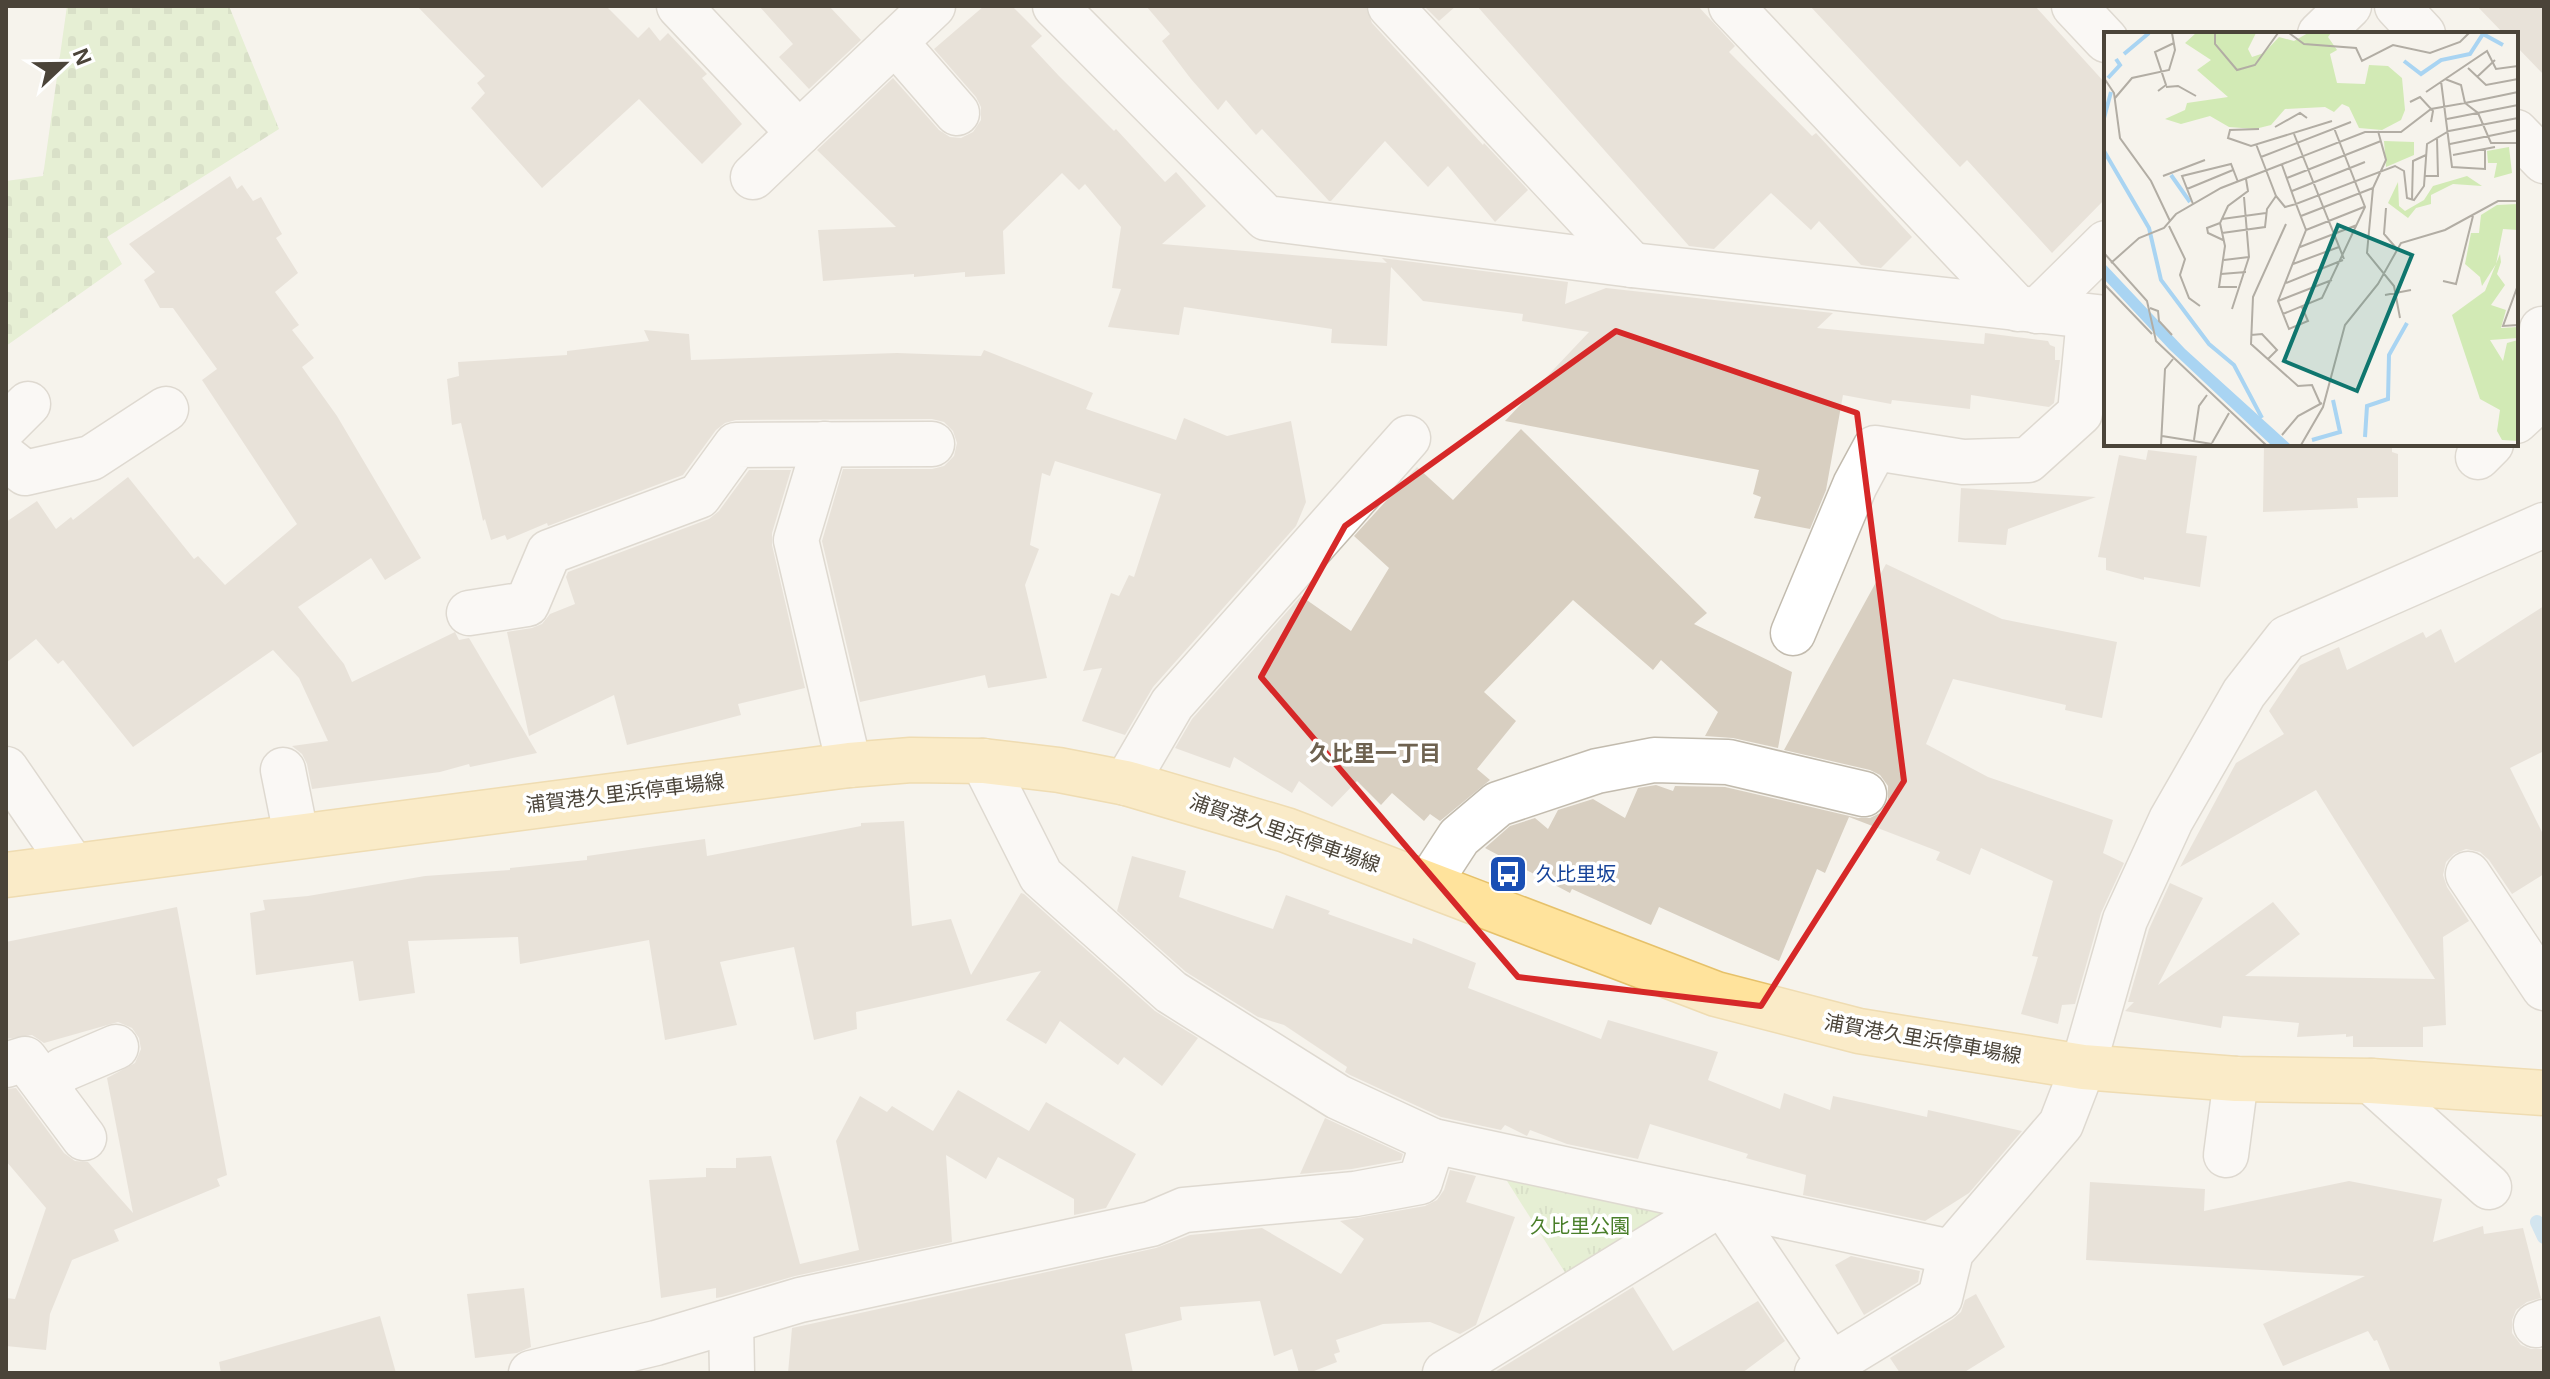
<svg xmlns="http://www.w3.org/2000/svg" width="2550" height="1379" font-family="Helvetica,'Noto Sans JP',sans-serif">
  <style>
    .grass { fill: url(#grass-tufts) }
    .cemetery { fill: url(#cemetery-stones) }
    .lines { fill: none; stroke-linecap: round; stroke-linejoin: round }
    .stream { stroke: #a9d4f2; stroke-width: 14 }
    .building { fill: #d8cfc1 }
    .minor-casing { stroke: #c2bbae; stroke-width: 47 }
    .major-casing { stroke: #e6c16a; stroke-width: 47 }
    .minor { stroke: #fff; stroke-width: 44 }
    .major { stroke: #ffe39c; stroke-width: 44 }
    .marked { fill: none; stroke: #d62828; stroke-width: 6; stroke-linejoin: round }
    .labels { text-anchor: middle; dominant-baseline: central; stroke-width: 7; stroke-linejoin: round; paint-order: stroke }
    .street-label { font-size: 20px; fill: #4b4439; stroke: #fff }
    .transit-label { font-size: 20px; fill: #164399; stroke: #fff; text-anchor: start }
    .park-label { font-size: 20px; fill: #4a7f2a; stroke: #fff }
    .neighbourhood-label { font-size: 22px; font-weight: bold; fill: #6e6250; stroke: #fff }
    .inset-river { fill: none; stroke: #a9d4f2; stroke-width: 4 }
    .inset-road { fill: none; stroke: #b2ada4; stroke-width: 2 }
    .view { fill: #0f766e; fill-opacity: 0.15; stroke: #0f766e; stroke-width: 4 }
    .inset-edge { fill: none; stroke: #4b4439; stroke-width: 4 }
  </style>
  <defs>
    <pattern id="grass-tufts" width="24" height="20" patternUnits="userSpaceOnUse" patternTransform="scale(2)"><rect width="24" height="20" fill="#d2eab5"/><path d="M3 7l-1-3M5 7V3M7 7l1-3M15 17l-1-3M17 17v-4M19 17l1-3" fill="none" stroke="#b6ca9c"/></pattern>
    <pattern id="cemetery-stones" width="16" height="16" patternUnits="userSpaceOnUse" patternTransform="scale(2)"><rect width="16" height="16" fill="#d2eab5"/><path d="M2 7V4a2 2 0 0 1 4 0v3zM10 15v-3a2 2 0 0 1 4 0v3z" fill="#b6ca9c"/></pattern>
  </defs>
  <rect width="100%" height="100%" fill="#f6f3ec"/>
  <polygon class="grass" points="1502,1173 1674,1212 1566,1274"/>
  <polygon class="cemetery" points="67,6 229,6 279,129 107,237 122,264 6,346 6,181 43,176"/>
  <g class="lines">
    <polyline class="stream" points="2537,1222 2544,1237"/>
  </g>
  <g class="building">
    <polygon points="417,6 606,6 638,38 649,27 660,41 668,33 707,74 702,78 742,124 702,164 639,99 542,188 471,108 485,93 477,83 485,76"/>
    <polygon points="759,6 829,6 861,40 809,89 779,57 793,44"/>
    <polygon points="984,6 1012,6 1042,36 1031,46 1059,76 1114,131 1116,129 1165,182 1176,172 1206,206 1162,244 1387,263 1382,258 1568,282 1565,304 1606,288 1833,313 1817,328 1984,344 1985,333 2048,341 2050,345 2055,347 2055,360 2060,360 2054,403 2049,407 1971,395 1970,409 1892,400 1891,404 1843,395 1826,490 1810,529 1754,518 1761,497 1753,494 1759,470 1505,421 1589,332 1522,321 1523,314 1423,301 1391,267 1387,346 1331,343 1332,329 1184,307 1179,335 1108,327 1121,289 1112,288 1121,227 1085,184 1079,190 1062,173 1003,231 1005,274 965,277 965,272 914,277 914,274 823,281 818,230 896,227 817,150 893,78 939,130 950,137 961,138 973,132 981,120 981,107 976,97 934,49"/>
    <polygon points="1146,6 1366,6 1372,23 1483,145 1484,143 1528,190 1495,222 1448,166 1428,187 1385,141 1331,201 1329,201 1262,129 1256,135 1226,100 1218,110 1191,79 1162,41 1170,34"/>
    <polygon points="1424,6 1456,6 1439,21"/>
    <polygon points="1477,6 1698,6 1735,46 1729,52 1812,136 1816,133 1912,237 1881,268 1861,265 1819,221 1811,230 1771,193 1714,249 1689,246"/>
    <polygon points="1810,6 2035,6 2106,84 2106,198 2052,253 1967,160 1960,167"/>
    <polygon points="2477,6 2544,6 2544,75 2516,46 2516,34 2504,34"/>
    <polygon points="230,176 237,189 242,185 253,201 261,197 282,234 276,238 298,273 275,292 299,325 292,330 314,358 302,367 337,416 421,558 385,580 371,558 298,607 344,664 352,682 455,632 459,640 469,638 537,753 470,767 469,764 440,772 312,789 307,764 302,754 292,746 328,741 299,678 273,650 133,747 63,660 58,664 36,639 6,663 6,522 37,501 56,529 71,517 73,520 128,477 194,559 198,556 225,585 297,524 202,380 217,369 173,308 160,308 144,280 155,272 129,244"/>
    <polygon points="644,330 689,334 691,360 897,353 981,356 984,350 1093,393 1086,409 1176,440 1184,418 1227,436 1291,421 1306,502 1296,526 1153,687 1125,735 1082,721 1102,668 1083,671 1111,593 1119,596 1129,575 1134,577 1161,494 1055,461 1050,476 1042,473 1030,545 1039,549 1025,585 1047,678 988,688 985,675 860,702 822,541 843,469 932,469 944,466 954,456 957,443 953,431 944,422 932,419 736,420 725,423 716,430 683,475 548,526 547,523 507,540 505,535 491,540 485,519 483,521 461,423 452,425 447,379 459,376 458,362 567,355 567,351 649,341"/>
    <polygon points="1521,429 1707,613 1694,624 1792,672 1778,748 1733,738 1705,736 1718,712 1661,660 1653,670 1573,600 1484,692 1516,721 1477,769 1490,780 1440,821 1430,814 1424,821 1392,793 1381,805 1357,781 1332,807 1299,781 1292,793 1234,757 1230,768 1175,748 1192,719 1301,596 1351,631 1389,568 1354,536 1417,467 1453,500"/>
    <polygon points="2264,444 2392,444 2392,452 2398,454 2398,497 2357,498 2358,508 2263,512"/>
    <polygon points="2148,450 2197,456 2186,533 2207,536 2200,587 2144,577 2144,580 2106,570 2106,558 2098,557 2119,455 2146,460"/>
    <polygon points="749,470 791,470 772,533 772,545 805,688 738,704 741,715 627,745 614,695 529,736 507,632 532,628 542,624 550,614 575,604 566,577 568,572 709,519 719,511"/>
    <polygon points="1961,488 2096,497 2008,529 2006,545 1958,542"/>
    <polygon points="1886,564 2002,619 2117,642 2102,718 2065,710 2066,705 1953,679 1926,744 1988,777 2113,820 2103,853 2124,863 2101,913 2075,1004 2062,1005 2058,1024 2021,1014 2038,957 2032,956 2053,881 1981,848 1970,875 1936,860 1940,852 1849,817 1825,873 1817,869 1779,961 1659,907 1651,925 1572,889 1570,893 1485,848 1510,826 1535,818 1548,829 1558,810 1593,799 1625,818 1638,788 1656,785 1673,791 1675,786 1725,787 1858,818 1870,818 1882,812 1888,799 1888,786 1880,775 1870,770 1784,750"/>
    <polygon points="2544,606 2544,751 2510,768 2544,836 2544,874 2512,894 2489,860 2480,852 2466,849 2454,854 2446,862 2443,875 2447,887 2469,921 2443,937 2446,1025 2423,1027 2423,1047 2353,1047 2353,1036 2346,1037 2346,1034 2297,1037 2299,1023 2223,1016 2221,1028 2125,1011 2134,1002 2128,1002 2149,929 2170,883 2203,898 2158,985 2273,902 2300,934 2245,976 2435,979 2316,790 2180,867 2236,763 2284,734 2269,711 2300,665 2339,647 2347,670 2423,632 2426,638 2441,629 2455,663"/>
    <polygon points="904,821 912,926 951,919 971,975 1021,893 1024,894 1155,1011 1198,1038 1162,1086 1124,1057 1118,1065 1060,1021 1046,1044 1006,1020 1041,971 856,1012 857,1029 814,1040 794,947 720,962 737,1025 665,1040 649,940 520,964 518,937 408,941 415,993 359,1001 353,961 256,975 250,913 265,910 263,900 308,896 425,876 510,870 510,868 587,860 587,856 705,839 707,856 861,826 861,823"/>
    <polygon points="1132,856 1186,871 1179,897 1273,929 1286,895 1330,911 1328,914 1412,944 1413,938 1476,963 1468,988 1601,1039 1608,1020 1718,1052 1708,1080 1780,1109 1784,1093 1830,1110 1833,1096 1927,1117 1928,1110 2022,1131 1969,1193 1925,1221 1803,1195 1806,1175 1746,1158 1748,1154 1650,1124 1638,1159 1567,1144 1530,1130 1527,1136 1505,1125 1501,1130 1441,1117 1350,1075 1345,1072 1347,1067 1284,1025 1258,1017 1186,972 1117,911"/>
    <polygon points="177,907 227,1175 217,1179 220,1186 114,1230 119,1241 72,1260 50,1314 46,1350 6,1346 6,1298 15,1299 46,1208 6,1161 6,1089 16,1088 64,1153 75,1161 88,1162 133,1213 107,1078 135,1063 141,1049 139,1038 132,1028 118,1022 44,1043 32,1035 6,1039 6,942"/>
    <polygon points="958,1090 1029,1131 1046,1102 1136,1154 1106,1208 1074,1215 1074,1199 998,1157 986,1179 946,1155 952,1242 795,1276 722,1297 716,1298 716,1288 661,1298 649,1180 706,1177 706,1168 736,1168 736,1158 771,1156 800,1264 859,1250 836,1141 860,1096 887,1112 892,1106 933,1131"/>
    <polygon points="1325,1118 1403,1154 1401,1160 1352,1169 1300,1174"/>
    <polygon points="1450,1170 1476,1176 1466,1202 1515,1217 1476,1325 1460,1334 1430,1322 1383,1324 1336,1340 1340,1352 1334,1354 1337,1362 1309,1373 1299,1373 1292,1349 1274,1356 1260,1301 1180,1307 1182,1320 1125,1334 1133,1373 788,1373 792,1328 1156,1248 1190,1235 1262,1228 1341,1274 1364,1239 1340,1221 1425,1206 1437,1200 1444,1190"/>
    <polygon points="2349,1181 2442,1199 2433,1242 2483,1226 2484,1234 2523,1228 2541,1298 2527,1302 2516,1310 2512,1320 2512,1333 2521,1345 2531,1349 2544,1349 2544,1373 2391,1373 2377,1340 2374,1341 2368,1331 2283,1366 2263,1324 2365,1276 2086,1260 2090,1182 2205,1189 2204,1211"/>
    <polygon points="1851,1256 1920,1271 1918,1282 1864,1315 1835,1265"/>
    <polygon points="1633,1287 1673,1351 1758,1301 1785,1341 1742,1373 1493,1373"/>
    <polygon points="524,1288 531,1347 517,1353 475,1358 467,1294"/>
    <polygon points="1976,1294 2005,1347 1963,1373 1900,1373 1890,1358 1953,1319 1961,1312 1965,1300"/>
    <polygon points="380,1316 396,1373 221,1373 219,1362"/>
  </g>
  <g class="lines">
    <g class="minor-casing">
      <g id="minor">
        <polyline points="679,6 799,133 933,6"/>
        <polyline points="1055,6 1266,218 1632,265 2106,318"/>
        <polyline points="1390,6 1632,265"/>
        <polyline points="1731,6 2018,309"/>
        <polyline points="2074,6 2106,40"/>
        <polyline points="2397,6 2423,34"/>
        <polyline points="2320,34 2349,6"/>
        <polyline points="895,42 957,113"/>
        <polyline points="2516,132 2544,161"/>
        <polyline points="753,177 799,133"/>
        <polyline points="2037,311 2106,243"/>
        <polyline points="2516,421 2540,399 2542,329"/>
        <polyline points="6,426 28,404"/>
        <polyline points="825,444 796,540 849,765"/>
        <polyline points="2478,457 2491,444"/>
        <polyline points="6,458 25,473 91,458 166,409"/>
        <polyline points="469,613 527,604 549,552 699,496 736,445 932,444"/>
        <polyline points="1793,633 1855,485 1875,448 1963,462 2028,460 2080,413 2089,318"/>
        <polyline points="983,761 1041,876 1171,992 1338,1097 1433,1141 1951,1252"/>
        <polyline points="6,769 72,865"/>
        <polyline points="283,770 296,835"/>
        <polyline points="1126,783 1172,704 1408,438"/>
        <polyline points="2468,874 2544,988"/>
        <polyline points="1429,883 1459,837 1498,804 1597,771 1654,760 1728,762 1864,794"/>
        <polyline points="6,1065 25,1059 84,1138"/>
        <polyline points="2371,1081 2489,1187"/>
        <polyline points="47,1088 62,1070 116,1047"/>
        <polyline points="2226,1155 2236,1079"/>
        <polyline points="1722,1203 1837,1373"/>
        <polyline points="731,1321 732,1373"/>
        <polyline points="2536,1325 2544,1322"/>
        <polyline points="531,1373 656,1343 800,1300 1151,1224 1184,1210 1355,1194 1420,1182 1433,1141"/>
        <polyline points="1445,1373 1722,1203"/>
        <polyline points="1817,1373 1940,1298 1951,1252 2061,1124 2083,1067 2125,920 2171,820 2244,693 2287,638 2544,525"/>
      </g>
    </g>
    <g class="major-casing">
      <polyline id="major" points="6,875 849,765 911,760 983,761 1059,770 1126,783 1286,830 1716,994 1859,1031 2083,1067 2236,1079 2371,1081 2544,1093"/>
    </g>
    <use href="#minor" class="minor"/>
    <use href="#major" class="major"/>
  </g>
  <path d="M0 0H2550V1379H0ZM 1616,331 L 1857,413 L 1904,781 L 1761,1006 L 1518,977 L 1261,677 L 1345,526 Z" fill="#f6f3ec" fill-opacity=".55" fill-rule="evenodd"/>
  <path class="marked" d="M 1616,331 L 1857,413 L 1904,781 L 1761,1006 L 1518,977 L 1261,677 L 1345,526 Z"/>
  <defs>
    <g id="bus-square" transform="scale(2)"><rect x="-9" y="-9" width="18" height="18" rx="4" fill="#1a4fb4" stroke="#fff"/><path d="M-5-6H5V4H4V6H2V4H-2V6H-4V4H-5ZM-3.5-4V0h7V-4ZM-3.5 1.2v1.5H-2V1.2ZM2 1.2v1.5H3.5V1.2Z" fill="#fff"/></g>
  </defs>
  <g fill-rule="evenodd">
    <use href="#bus-square" x="1508" y="874"/>
  </g>
  <g class="labels">
    <g class="street-label">
      <text transform="translate(625 793) rotate(-7)">浦賀港久里浜停車場線</text>
      <text transform="translate(1285 833) rotate(19)">浦賀港久里浜停車場線</text>
      <text transform="translate(1923 1039) rotate(10)">浦賀港久里浜停車場線</text>
    </g>
    <g class="transit-label">
      <text x="1536" y="874">久比里坂</text>
    </g>
    <g class="park-label">
      <text x="1580" y="1226">久比里公園</text>
    </g>
    <g class="neighbourhood-label">
      <text x="1375" y="753">久比里一丁目</text>
    </g>
  </g>
  <g transform="translate(2104 32)">
    <rect width="414" height="414" fill="#f6f3ec"/>
    <path d="M 280,109 L 310,110 L 310,123 L 282,135 ZM 405,115 L 408,141 L 390,146 L 393,131 L 384,131 L 383,119 Z" fill="#d2eab5"/>
    <path d="M 92,1 L 152,1 L 144,17 L 148,25 L 160,21 L 175,5 L 190,9 L 204,1 L 227,1 L 224,5 L 233,18 L 226,22 L 233,51 L 261,52 L 265,33 L 284,34 L 298,46 L 301,78 L 297,88 L 278,98 L 255,96 L 245,75 L 238,72 L 230,80 L 221,75 L 181,77 L 167,93 L 151,97 L 125,95 L 106,84 L 77,92 L 61,87 L 81,78 L 83,71 L 124,65 L 93,38 L 107,28 L 81,11 ZM 363,144 L 378,154 L 349,152 L 327,163 L 327,172 L 312,176 L 304,186 L 284,171 L 294,150 L 295,174 L 301,179 L 320,168 L 329,154 ZM 414,172 L 414,198 L 399,197 L 392,232 L 378,254 L 376,245 L 361,232 L 367,201 L 375,201 L 377,183 L 393,173 ZM 396,222 L 397,230 L 393,242 L 401,253 L 387,273 L 402,278 L 397,296 L 414,295 L 414,306 L 386,308 L 399,329 L 403,311 L 414,308 L 414,409 L 398,408 L 393,399 L 396,378 L 376,367 L 348,283 L 381,259 Z" fill="#d2eab5"/>
    <path d="M 0,231 L 81,317 L 187,413 L 167,413 L 65,317 L 0,247 Z" fill="#a9d4f2"/>
    <path class="inset-river" d="M 20,22 L 45,1M 300,29 L 317,42 L 337,28 L 366,22 L 379,2 L 399,13M 4,46 L 16,33 L 12,27M 0,86 L 7,60M 0,119 L 45,196 L 57,248 L 105,312 L 130,333 L 158,386M 67,143 L 86,170M 261,405 L 263,374 L 284,367 L 285,323 L 303,291M 208,408 L 236,400 L 229,368"/>
    <path class="inset-road" d="M 111,1 L 111,12 L 133,38 L 151,33 L 174,1M 185,1 L 200,12 L 252,16 L 258,29 L 289,13 L 326,21 L 356,10 L 365,1M 364,36 L 382,53 L 414,47M 373,45 L 391,28M 0,46 L 10,61 L 16,106 L 47,149 L 66,189M 341,47 L 357,53 L 361,71 L 414,60M 337,49 L 348,135 L 381,137 L 381,117M 62,55 L 74,54 L 92,64M 54,59 L 62,53 L 51,20 L 70,11M 322,60 L 383,19 L 392,37 L 414,34M 11,66 L 28,46 L 65,38 L 71,18 L 68,1M 306,70 L 316,65 L 329,79 L 327,90M 343,87 L 414,73M 171,95 L 196,81 L 203,86M 155,97 L 126,98 L 124,106 L 147,114 L 228,89M 274,99 L 282,128 L 269,156 L 263,221 L 290,254 L 296,286M 190,102 L 240,227M 152,112 L 172,164 L 181,175 L 192,172 L 202,198 L 174,269 L 185,297 L 204,289 L 198,275M 346,112 L 414,98M 349,123 L 391,115M 157,125 L 247,90M 178,133 L 192,172 L 291,134 L 300,139 L 303,166 L 310,168 L 320,154 L 323,112 L 345,99 L 414,86M 59,144 L 101,128M 321,144 L 334,144 L 333,106M 183,146 L 277,109M 83,157 L 129,138M 188,159 L 261,130M 308,168 L 309,129 L 322,123M 89,172 L 78,144 L 127,132 L 134,150M 282,176 L 280,202 L 293,217M 197,184 L 269,156M 118,187 L 162,181M 116,191 L 103,196 L 104,201 L 119,208M 182,192 L 149,265 L 147,312 L 194,354 L 208,353 L 216,371M 65,194 L 81,227 L 76,243 L 85,266 L 96,274M 202,198 L 260,175M 118,201 L 161,195 L 163,177 L 172,164M 196,215 L 253,193M 0,221 L 43,269 L 52,309 L 162,413M 120,228 L 145,225M 7,231 L 35,206 L 60,196 L 72,182 L 117,156 L 261,100 L 297,100 L 327,77 L 361,71 L 374,81 L 387,111 L 414,111M 189,232 L 235,215M 117,242 L 142,240M 339,249 L 352,252 L 369,184M 182,251 L 239,228M 0,252 L 48,302M 414,253 L 399,294 L 414,293M 133,255 L 115,255 L 121,214 L 116,191 L 124,174 L 144,159 L 142,147M 281,263 L 307,258M 174,269 L 228,248M 46,276 L 54,279 L 55,289 L 68,303M 128,277 L 145,225 L 140,165M 179,282 L 218,266 L 261,175 L 230,96M 147,303 L 158,302 L 173,318 L 164,327M 178,403 L 194,384 L 218,371M 58,404 L 108,412M 90,408 L 95,374 L 103,363M 108,411 L 125,381M 57,413 L 61,337 L 69,327M 197,413 L 219,375 L 241,293 L 274,252 L 297,211 L 341,198 L 394,169 L 414,169"/>
    <path class="view" d="M 234,193 L 308,223 L 253,359 L 180,329 Z"/>
    <rect width="414" height="414" class="inset-edge"/>
  </g>
  <rect width="2550" height="1379" fill="none" stroke="#4b4439" stroke-width="16"/>
  <g transform="translate(64 64) rotate(68)" stroke="#ffffff" stroke-width="6" paint-order="stroke">
  <path d="M0-6L14 30L0 20L-14 30Z" fill="#4b4439"/>
  <text y="-12" font-size="22" font-weight="bold" text-anchor="middle" fill="#4b4439">N</text>
  </g>
</svg>
